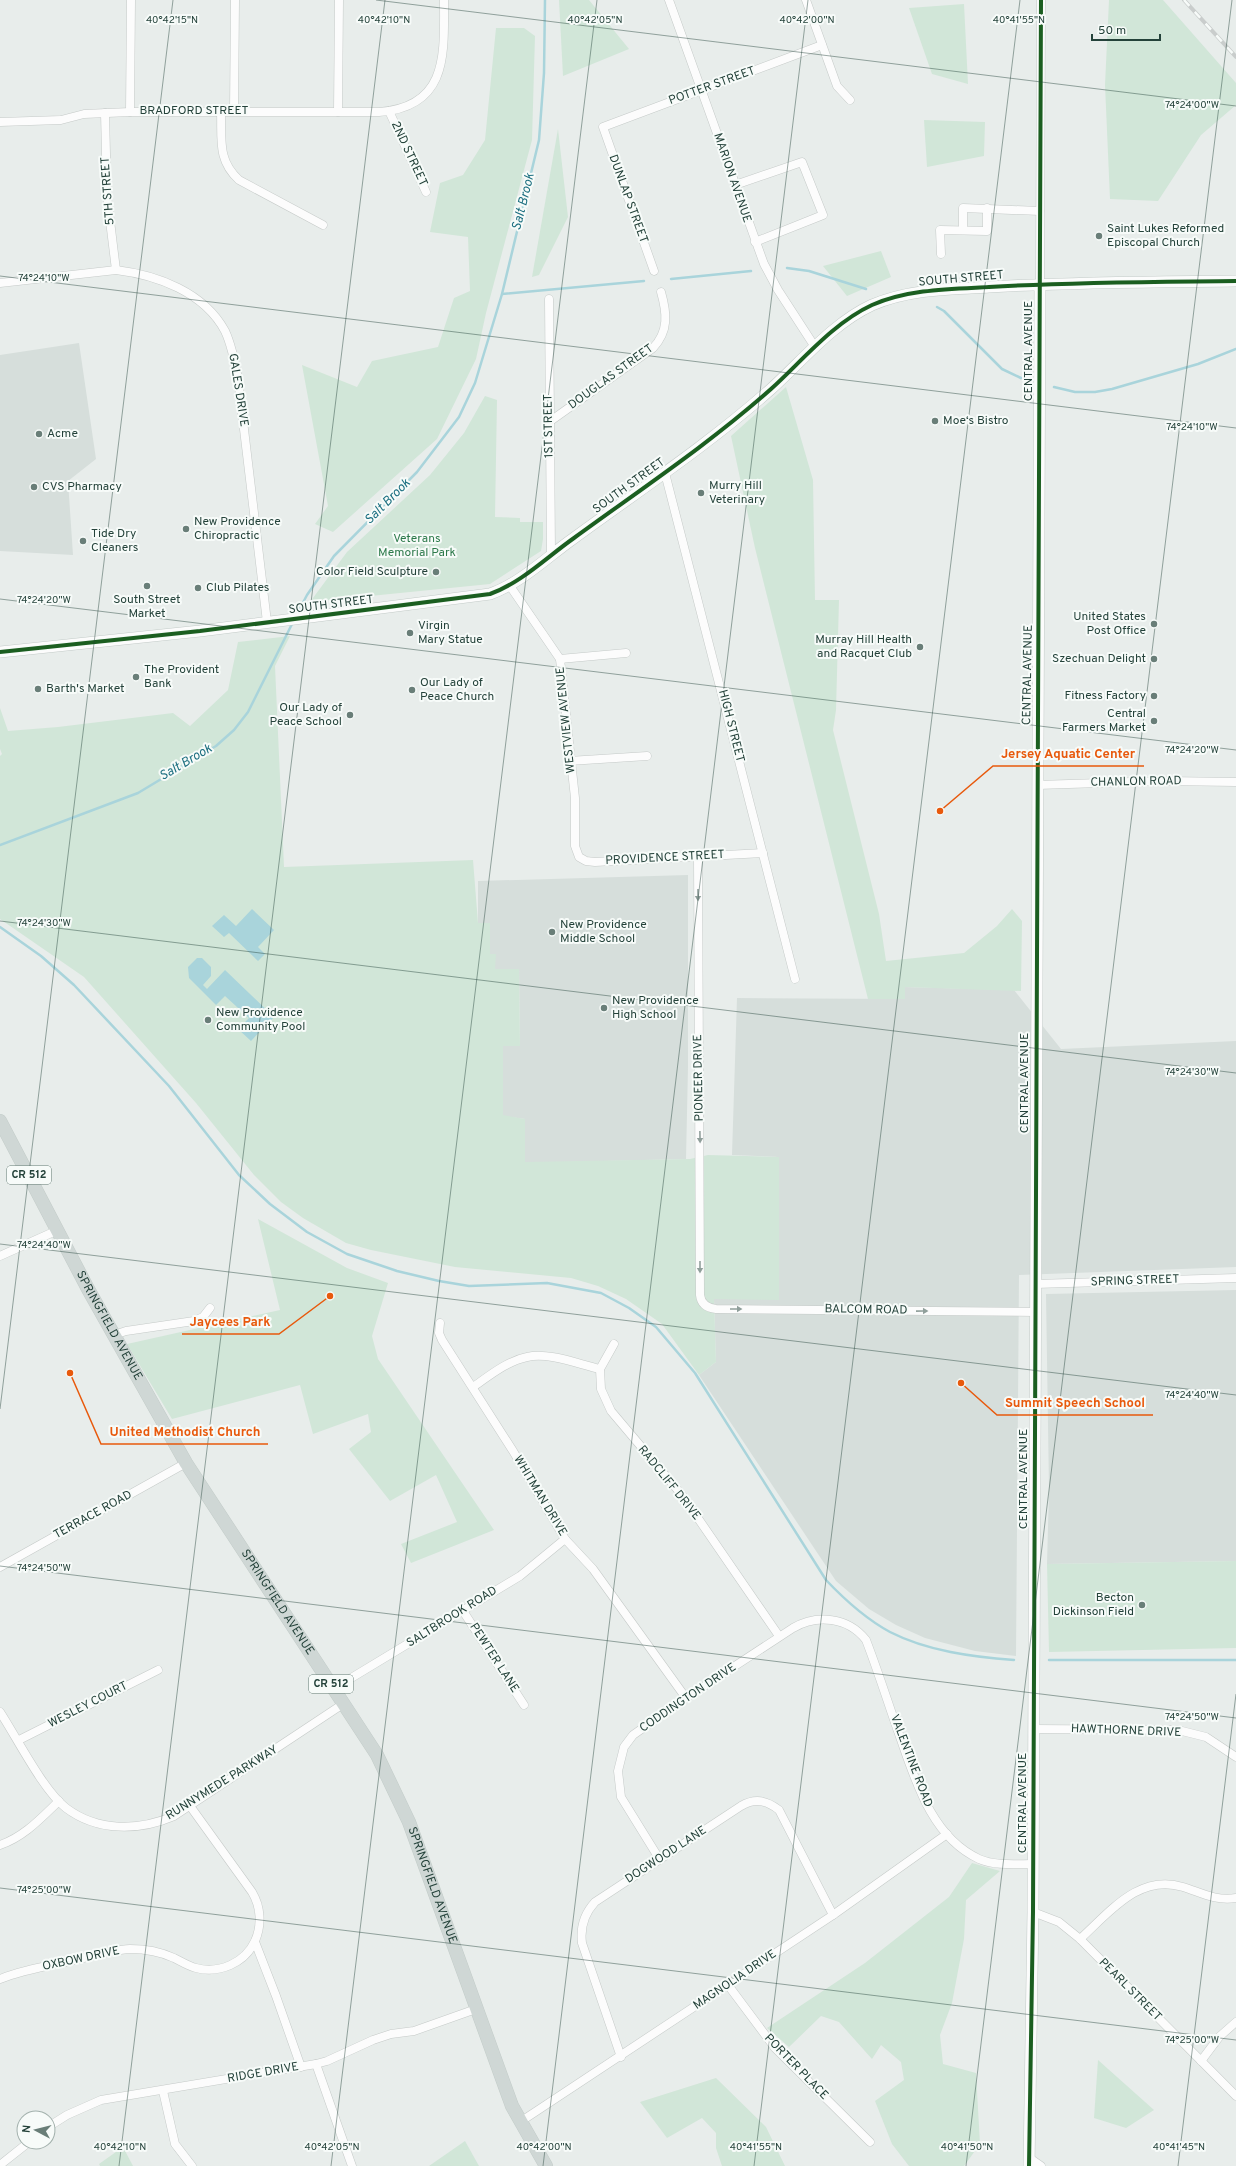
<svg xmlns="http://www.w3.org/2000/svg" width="1236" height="2166" font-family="Overpass,sans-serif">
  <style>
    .built { fill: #d6dedb }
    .green { fill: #d1e6d8 }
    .water { fill: #a9d4db }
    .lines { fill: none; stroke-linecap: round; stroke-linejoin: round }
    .stream { stroke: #a9d4db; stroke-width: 2.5 }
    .street-casing { stroke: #c5cac8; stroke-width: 9 }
    .secondary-casing { stroke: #c3cbc8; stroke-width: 12 }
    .primary-casing { stroke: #c3ccc9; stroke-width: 14 }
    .street { stroke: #fcfcfc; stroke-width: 8 }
    .secondary { stroke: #fcfcfc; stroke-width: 11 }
    .primary { stroke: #cfd7d5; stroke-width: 13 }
    .rail-casing { stroke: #c9cdcc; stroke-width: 4 }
    .rail { stroke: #f7fbf9; stroke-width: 2.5; stroke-dasharray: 8; stroke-linecap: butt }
    .cycleway-casing { stroke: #f7fbf9; stroke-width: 6 }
    .cycleway { stroke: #1b5e20; stroke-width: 4 }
    .oneway { fill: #909f9b }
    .ticks { fill: none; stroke: #24423a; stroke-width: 1; stroke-opacity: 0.45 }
    .poi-dot { fill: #697e78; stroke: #f7fbf9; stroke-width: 1.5 }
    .labels { text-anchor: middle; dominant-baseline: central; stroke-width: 4; stroke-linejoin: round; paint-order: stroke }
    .shield { fill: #f7fbf9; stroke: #637a73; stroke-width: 1 }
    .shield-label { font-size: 11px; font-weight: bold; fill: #24423a }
    .street-label { font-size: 12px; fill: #24423a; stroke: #f7fbf9 }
    .poi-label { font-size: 12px; fill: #24423a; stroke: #f7fbf9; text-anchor: start }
    .park-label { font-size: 12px; fill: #2d7a4b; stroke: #f7fbf9 }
    .water-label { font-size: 13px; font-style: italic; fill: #1c6f80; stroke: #f7fbf9 }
    .ticks-label { font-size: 10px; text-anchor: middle; fill: #24423a; stroke: #f7fbf9; stroke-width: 4; stroke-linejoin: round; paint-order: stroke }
    .leader { fill: none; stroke: #e8590c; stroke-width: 1.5 }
    .callout-dot { fill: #e8590c; stroke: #f7fbf9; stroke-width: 1.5 }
    .callout-label { font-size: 13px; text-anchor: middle; font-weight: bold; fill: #e8590c; stroke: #f7fbf9; stroke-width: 4; stroke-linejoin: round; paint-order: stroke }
  </style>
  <rect width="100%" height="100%" fill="#e8edeb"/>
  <g class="built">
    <polygon points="79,343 96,459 68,481 73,555 0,551 0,355"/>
    <polygon points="688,875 688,1067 686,1159 525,1163 525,1119 503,1116 503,1046 520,1046 519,969 495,969 490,954 490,924 478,923 478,881"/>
    <polygon points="904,987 1014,990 1061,1049 1236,1041 1236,1267 1019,1275 1016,1656 975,1651 925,1638 896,1625 869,1609 836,1581 699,1375 716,1362 714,1299 779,1299 779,1157 732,1155 737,998 904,999"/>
    <polygon points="1236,1290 1236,1561 1047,1564 1049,1490 1046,1294"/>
  </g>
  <g class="green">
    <polygon points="559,0 589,0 629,49 563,76"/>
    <polygon points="1109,0 1163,0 1236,83 1236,105 1201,135 1158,201 1110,199 1105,85"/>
    <polygon points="964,4 968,84 932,74 909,8"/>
    <polygon points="496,28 524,28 535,36 532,140 486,313 476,359 437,439 333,532 315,524 328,506 302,365 357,387 372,361 438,347 454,298 470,291 468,237 430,232 440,183 463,175 485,140"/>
    <polygon points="924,120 985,122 984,156 927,167"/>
    <polygon points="558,129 568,217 539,275 532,277"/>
    <polygon points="881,251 891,277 847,296 823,266"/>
    <polygon points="786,387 813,480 815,600 839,600 836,710 833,730 879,914 886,961 964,953 997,926 1012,909 1022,921 1021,991 905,987 905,999 868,999 755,548 731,436"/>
    <polygon points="485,396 497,400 495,517 520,518 520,522 543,522 543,539 541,551 490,584 310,602 347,552 430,475 464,433"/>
    <polygon points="290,636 275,666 284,867 473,860 478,923 490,923 490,954 496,954 495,969 519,969 520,1046 503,1046 503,1115 525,1119 525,1162 690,1159 708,1155 779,1157 779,1300 714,1299 716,1362 699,1375 662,1324 626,1299 598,1286 571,1278 455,1267 371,1250 346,1243 303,1218 281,1202 254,1175 196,1103 84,977 0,919 0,756 2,754 0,749 0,708 8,731 58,727 173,713 190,726 228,690 238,642"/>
    <polygon points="258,1219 347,1268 388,1283 372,1336 378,1359 494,1530 411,1563 401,1544 457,1522 436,1475 390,1501 349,1449 371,1432 368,1414 313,1434 300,1385 172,1419 127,1344 280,1310"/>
    <polygon points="1236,1561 1236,1648 1049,1652 1047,1564"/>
    <polygon points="972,1863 1000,1871 966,1900 964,1939 952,2003 940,2035 943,2064 976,2073 980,2144 964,2166 909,2166 892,2144 875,2101 904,2080 901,2062 881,2045 872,2059 839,2022 821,2016 789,2047 767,2028 865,1963 949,1897"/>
    <polygon points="1098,2060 1154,2110 1126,2128 1094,2118"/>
    <polygon points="716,2078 766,2127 785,2166 722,2166 716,2148 716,2133 702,2118 667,2138 640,2102"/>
    <polygon points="465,2141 479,2166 429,2166"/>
    <polygon points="123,2147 133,2166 100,2166 99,2164"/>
  </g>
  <g class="water">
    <polygon points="252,909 274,930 258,947 265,954 258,961 229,933 224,937 212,926 224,915 236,926"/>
    <polygon points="197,958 202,958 211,967 211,976 203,985 207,989 225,970 274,1017 251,1041 238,1029 249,1018 225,996 216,1005 189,978 188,967"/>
  </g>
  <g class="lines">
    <g class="stream">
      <polyline points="787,268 809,271 866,289"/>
      <polyline points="671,279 751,271"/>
      <polyline points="502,294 644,281"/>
      <polyline points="937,307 944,311 1002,369 1021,378"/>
      <polyline points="1054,387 1075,392 1095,392 1112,389 1198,364 1236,349"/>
      <polyline points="296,616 307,595 334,556 417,472 459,417 475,383 502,294 539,140 544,73 545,0"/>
      <polyline points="0,845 138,793 216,746 234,730 248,712 293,622"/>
      <path d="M 0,927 L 41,956 L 74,985 L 169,1086 L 239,1175 L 270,1204 L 307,1232 L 347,1254 L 397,1271 L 439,1281 L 469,1286 L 547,1283 L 601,1293 L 629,1308 L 656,1327 L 695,1373 L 826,1580 C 844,1599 866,1619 890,1632 C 927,1651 973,1657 1014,1660"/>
      <polyline points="1049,1660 1236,1660"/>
    </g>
    <g class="street-casing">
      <g id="street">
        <polyline points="669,0 764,264 778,290 815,347"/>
        <polyline points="806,0 837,86 850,100"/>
        <path d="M 221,111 C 222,139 217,160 239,180 L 323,225"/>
        <polyline points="234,111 235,0"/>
        <polyline points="389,111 426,192"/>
        <polyline points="130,112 131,0"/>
        <polyline points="338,112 339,0"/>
        <polyline points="105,113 107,196 116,270"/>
        <path d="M 0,122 L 61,120 L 84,114 L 130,112 L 379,112 C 449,107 444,53 444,0"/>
        <polyline points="735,185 802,162 823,215 755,242"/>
        <polyline points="963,230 963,208 1040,211"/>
        <polyline points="941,254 940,230 987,231 987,208"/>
        <polyline points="654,271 603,127 822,45"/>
        <path d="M 0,283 L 116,270 C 157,275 204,292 225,331 C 232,346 235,362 238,379 L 267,622"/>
        <polyline points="1040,284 1041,0"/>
        <polyline points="549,299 551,554"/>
        <path d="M 549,422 L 653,348 C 669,331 667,313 661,292"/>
        <polyline points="665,473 795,979"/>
        <polyline points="510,586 560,659 575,798 575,846 579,857 586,861 595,862 763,853"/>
        <polyline points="560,659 626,653"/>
        <polyline points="569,761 647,756"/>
        <polyline points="1037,785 1164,781 1236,782"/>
        <path d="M 698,856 L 700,1295 C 701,1304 707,1308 716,1309 L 1035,1312"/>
        <polyline points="0,1256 58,1230"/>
        <polyline points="1035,1284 1236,1278"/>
        <polyline points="440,1323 439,1333 442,1340 513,1451 565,1539 593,1569 686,1698"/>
        <polyline points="114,1335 126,1331 194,1321 203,1317 210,1308"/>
        <polyline points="614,1344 600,1369 601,1389 611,1411 682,1495 779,1636"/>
        <path d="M 473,1387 C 489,1376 507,1361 527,1357 C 549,1352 578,1364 600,1369"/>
        <polyline points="0,1567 186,1463"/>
        <polyline points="463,1611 524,1705"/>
        <polyline points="333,1689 520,1576 565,1539"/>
        <path d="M 0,1712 C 17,1738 43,1790 66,1808 C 98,1832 139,1831 174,1816 L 343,1704"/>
        <polyline points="1033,1729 1178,1730 1206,1737 1236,1757"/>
        <polyline points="19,1740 158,1670"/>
        <path d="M 0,1845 C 24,1837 41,1818 59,1801"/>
        <path d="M 660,1860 L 621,1797 L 618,1771 L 624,1747 L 633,1735 L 686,1698 L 793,1628 C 817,1614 848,1617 866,1640 C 878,1671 888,1703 899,1734 C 915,1779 931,1837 979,1859 C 995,1866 1015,1864 1033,1864"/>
        <polyline points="1033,1912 1059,1922 1080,1939 1236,2096"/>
        <path d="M 1080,1939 C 1109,1913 1139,1873 1183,1887 C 1202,1893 1215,1901 1236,1898"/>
        <polyline points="255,1942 276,1996 301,2067"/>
        <path d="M 0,1979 C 25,1969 53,1965 79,1959 C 96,1955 113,1950 130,1949 C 145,1949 161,1952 174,1958 C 182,1962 188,1966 196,1968 C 219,1974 245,1963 255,1941 C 262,1925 261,1907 252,1892 L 190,1806"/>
        <polyline points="728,1985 775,2048 870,2142"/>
        <path d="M 621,2057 L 582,1943 C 580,1927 584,1914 595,1902 L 741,1806 C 755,1798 766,1800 779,1810 L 833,1915"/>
        <polyline points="1201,2061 1219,2037 1236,2022"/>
        <polyline points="316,2064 352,2166"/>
        <polyline points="163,2091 175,2144 192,2166"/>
        <polyline points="520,2122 833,1915 947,1834"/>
        <polyline points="48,2127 67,2115 101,2100 316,2064 327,2061 373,2040 391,2034 414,2031 476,2009"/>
        <polyline points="1031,2159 1041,2166"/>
        <polyline points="0,2165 29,2142"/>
      </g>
    </g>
    <g class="secondary-casing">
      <g id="secondary">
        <path d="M 0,652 L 200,631 L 490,594 C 521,583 547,557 574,538 C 641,489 709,444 771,389 C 802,361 833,323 872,305 C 909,289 950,289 989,287 C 1071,282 1154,282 1236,281"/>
        <polyline points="1029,2166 1033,1912 1040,284"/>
      </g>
    </g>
    <g class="primary-casing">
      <g id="primary">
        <path id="s1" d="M 0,1121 L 88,1289 L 186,1463 L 377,1755 L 409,1822 L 512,2106 L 546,2166"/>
      </g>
    </g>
    <use href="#street" class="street"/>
    <use href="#secondary" class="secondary"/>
    <use href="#primary" class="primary"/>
    <g class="rail-casing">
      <polyline id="rail" points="1184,0 1236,57"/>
    </g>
    <use href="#rail" class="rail"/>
    <g class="cycleway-casing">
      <g id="cycleway">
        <path d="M 0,652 L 200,631 L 490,594 C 521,583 547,557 574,538 C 641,489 709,444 771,389 C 802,361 833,323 872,305 C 909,289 950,289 989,287 C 1071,282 1154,282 1236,281"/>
        <polyline points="1029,2166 1033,1912 1041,0"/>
      </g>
    </g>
    <use href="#cycleway" class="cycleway"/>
  </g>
  <defs><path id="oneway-solid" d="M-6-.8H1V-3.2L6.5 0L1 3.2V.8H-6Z"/></defs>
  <g class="oneway">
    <use href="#oneway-solid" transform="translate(698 895) rotate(90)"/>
    <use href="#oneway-solid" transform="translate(700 1137) rotate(89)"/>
    <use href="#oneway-solid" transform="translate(700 1267) rotate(90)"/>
    <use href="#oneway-solid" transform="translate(736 1309)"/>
    <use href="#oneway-solid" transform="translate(922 1311) rotate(-1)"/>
  </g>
  <path class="ticks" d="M 376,0 L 1236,106M 0,276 L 1236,428M 0,599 L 1236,750M 0,921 L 1236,1073M 0,1244 L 1236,1395M 0,1409 L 173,0M 0,1566 L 1236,1718M 0,1888 L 1236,2040M 119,2166 L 385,0M 331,2166 L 597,0M 543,2166 L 808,0M 754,2166 L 1020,0M 966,2166 L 1232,0M 1178,2166 L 1236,1694"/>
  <g class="poi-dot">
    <circle cx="1099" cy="236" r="4"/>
    <circle cx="935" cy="421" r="4"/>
    <circle cx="39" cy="434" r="4"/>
    <circle cx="34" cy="487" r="4"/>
    <circle cx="701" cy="493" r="4"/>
    <circle cx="186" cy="529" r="4"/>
    <circle cx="83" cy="541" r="4"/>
    <circle cx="436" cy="572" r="4"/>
    <circle cx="147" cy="586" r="4"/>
    <circle cx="198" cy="588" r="4"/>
    <circle cx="1154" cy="624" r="4"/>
    <circle cx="410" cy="633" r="4"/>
    <circle cx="920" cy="647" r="4"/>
    <circle cx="1154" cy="659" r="4"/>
    <circle cx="136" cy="677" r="4"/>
    <circle cx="38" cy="689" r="4"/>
    <circle cx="412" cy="690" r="4"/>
    <circle cx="1154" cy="696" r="4"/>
    <circle cx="350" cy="715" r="4"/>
    <circle cx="1154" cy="721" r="4"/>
    <circle cx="552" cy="932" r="4"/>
    <circle cx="604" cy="1008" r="4"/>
    <circle cx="208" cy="1020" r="4"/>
    <circle cx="1142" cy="1605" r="4"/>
  </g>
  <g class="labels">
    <g class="shield">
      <rect x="7" y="1166" width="44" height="18" rx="3"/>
      <rect x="309" y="1675" width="44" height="18" rx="3"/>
    </g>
    <g class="shield-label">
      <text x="29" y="1175">CR 512</text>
      <text x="331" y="1684">CR 512</text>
    </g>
    <g class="street-label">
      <text transform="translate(712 86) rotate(-20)">POTTER STREET</text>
      <text x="194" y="111">BRADFORD STREET</text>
      <text transform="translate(409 154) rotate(65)">2ND STREET</text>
      <text transform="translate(732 178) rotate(71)">MARION AVENUE</text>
      <text transform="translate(108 191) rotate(-94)">5TH STREET</text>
      <text transform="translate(628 199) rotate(70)">DUNLAP STREET</text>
      <text transform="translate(961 279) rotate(-5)">SOUTH STREET</text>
      <text transform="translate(1029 351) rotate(-90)">CENTRAL AVENUE</text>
      <text transform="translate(611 377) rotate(-36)">DOUGLAS STREET</text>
      <text transform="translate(238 390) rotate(81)">GALES DRIVE</text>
      <text transform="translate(549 426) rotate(-91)">1ST STREET</text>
      <text transform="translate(629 486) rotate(-36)">SOUTH STREET</text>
      <text transform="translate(331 605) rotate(-7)">SOUTH STREET</text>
      <text transform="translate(1028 675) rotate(-89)">CENTRAL AVENUE</text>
      <text transform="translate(566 720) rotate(-96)">WESTVIEW AVENUE</text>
      <text transform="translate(731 726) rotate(76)">HIGH STREET</text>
      <text transform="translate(1136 782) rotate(-1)">CHANLON ROAD</text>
      <text transform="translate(665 858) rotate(-3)">PROVIDENCE STREET</text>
      <text transform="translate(699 1078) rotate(-91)">PIONEER DRIVE</text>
      <text transform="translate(1025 1083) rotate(-90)">CENTRAL AVENUE</text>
      <text transform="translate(1135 1281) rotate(-2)">SPRING STREET</text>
      <text transform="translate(866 1310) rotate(1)">BALCOM ROAD</text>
      <text stroke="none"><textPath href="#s1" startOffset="232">SPRINGFIELD AVENUE</textPath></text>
      <text transform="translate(1024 1479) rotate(-90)">CENTRAL AVENUE</text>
      <text transform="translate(669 1483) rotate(51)">RADCLIFF DRIVE</text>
      <text transform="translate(540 1496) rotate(59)">WHITMAN DRIVE</text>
      <text transform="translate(93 1515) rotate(-29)">TERRACE ROAD</text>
      <text stroke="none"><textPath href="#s1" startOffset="556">SPRINGFIELD AVENUE</textPath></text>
      <text transform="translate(452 1617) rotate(-32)">SALTBROOK ROAD</text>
      <text transform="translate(494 1658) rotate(57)">PEWTER LANE</text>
      <text transform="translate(688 1698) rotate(-34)">CODDINGTON DRIVE</text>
      <text transform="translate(88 1705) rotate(-27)">WESLEY COURT</text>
      <text transform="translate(1126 1731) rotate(2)">HAWTHORNE DRIVE</text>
      <text transform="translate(911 1761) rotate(69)">VALENTINE ROAD</text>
      <text transform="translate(222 1783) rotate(-32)">RUNNYMEDE PARKWAY</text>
      <text transform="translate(1023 1803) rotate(-90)">CENTRAL AVENUE</text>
      <text transform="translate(666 1855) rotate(-33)">DOGWOOD LANE</text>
      <text stroke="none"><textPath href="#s1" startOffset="880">SPRINGFIELD AVENUE</textPath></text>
      <text transform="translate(81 1959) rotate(-12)">OXBOW DRIVE</text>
      <text transform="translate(735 1980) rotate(-34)">MAGNOLIA DRIVE</text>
      <text transform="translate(1130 1990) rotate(45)">PEARL STREET</text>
      <text transform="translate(796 2067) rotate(46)">PORTER PLACE</text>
      <text transform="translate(263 2073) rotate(-10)">RIDGE DRIVE</text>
    </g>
    <g class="poi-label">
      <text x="1107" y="229">Saint Lukes Reformed<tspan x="1107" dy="14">Episcopal Church</tspan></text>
      <text x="943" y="421">Moe‘s Bistro</text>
      <text x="47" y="434">Acme</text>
      <text x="709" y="486">Murry Hill<tspan x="709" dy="14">Veterinary</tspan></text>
      <text x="42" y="487">CVS Pharmacy</text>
      <text x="194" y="522">New Providence<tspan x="194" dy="14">Chiropractic</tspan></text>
      <text x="91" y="534">Tide Dry<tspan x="91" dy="14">Cleaners</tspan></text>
      <text x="428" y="572" text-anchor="end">Color Field Sculpture</text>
      <text x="206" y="588">Club Pilates</text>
      <text x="147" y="600" text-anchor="middle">South Street<tspan x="147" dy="14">Market</tspan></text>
      <text x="1146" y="617" text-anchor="end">United States<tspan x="1146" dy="14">Post Office</tspan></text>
      <text x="418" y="626">Virgin<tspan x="418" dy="14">Mary Statue</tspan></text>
      <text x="912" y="640" text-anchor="end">Murray Hill Health<tspan x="912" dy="14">and Racquet Club</tspan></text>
      <text x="1146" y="659" text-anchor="end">Szechuan Delight</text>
      <text x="144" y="670">The Provident<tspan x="144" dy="14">Bank</tspan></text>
      <text x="420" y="683">Our Lady of<tspan x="420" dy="14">Peace Church</tspan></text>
      <text x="46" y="689">Barth's Market</text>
      <text x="1146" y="696" text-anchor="end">Fitness Factory</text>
      <text x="342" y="708" text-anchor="end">Our Lady of<tspan x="342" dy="14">Peace School</tspan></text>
      <text x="1146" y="714" text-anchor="end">Central<tspan x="1146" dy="14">Farmers Market</tspan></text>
      <text x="560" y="925">New Providence<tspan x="560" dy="14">Middle School</tspan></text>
      <text x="612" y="1001">New Providence<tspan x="612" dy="14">High School</tspan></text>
      <text x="216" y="1013">New Providence<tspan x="216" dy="14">Community Pool</tspan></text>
      <text x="1134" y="1598" text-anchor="end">Becton<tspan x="1134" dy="14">Dickinson Field</tspan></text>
    </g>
    <g class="park-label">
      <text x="417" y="539">Veterans<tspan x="417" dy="14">Memorial Park</tspan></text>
    </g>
    <g class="water-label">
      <text transform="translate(524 202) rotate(-76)">Salt Brook</text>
      <text transform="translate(388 502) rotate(-45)">Salt Brook</text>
      <text transform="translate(186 763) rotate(-31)">Salt Brook</text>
    </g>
  </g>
  <g class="ticks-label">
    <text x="172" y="23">40°42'15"N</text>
    <text x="384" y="23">40°42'10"N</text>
    <text x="595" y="23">40°42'05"N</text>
    <text x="807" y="23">40°42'00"N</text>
    <text x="1019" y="23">40°41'55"N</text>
    <text x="1192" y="108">74°24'00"W</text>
    <text x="44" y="281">74°24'10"W</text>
    <text x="1192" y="430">74°24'10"W</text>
    <text x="44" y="603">74°24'20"W</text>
    <text x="1192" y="753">74°24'20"W</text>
    <text x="44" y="926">74°24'30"W</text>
    <text x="1192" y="1075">74°24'30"W</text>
    <text x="44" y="1248">74°24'40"W</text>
    <text x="1192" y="1398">74°24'40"W</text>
    <text x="44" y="1571">74°24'50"W</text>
    <text x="1192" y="1720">74°24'50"W</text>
    <text x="44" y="1893">74°25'00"W</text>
    <text x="1192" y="2043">74°25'00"W</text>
    <text x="120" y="2150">40°42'10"N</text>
    <text x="332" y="2150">40°42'05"N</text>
    <text x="544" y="2150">40°42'00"N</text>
    <text x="756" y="2150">40°41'55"N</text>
    <text x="967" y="2150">40°41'50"N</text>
    <text x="1179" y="2150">40°41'45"N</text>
  </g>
  <path class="leader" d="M940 811L993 766H1144M330 1296L279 1334H182M961 1383L997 1415H1153M70 1373L101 1444H268"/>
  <g class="callout-dot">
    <circle cx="940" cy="811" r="4"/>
    <circle cx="330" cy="1296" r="4"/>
    <circle cx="961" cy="1383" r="4"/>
    <circle cx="70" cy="1373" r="4"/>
  </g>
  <g class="callout-label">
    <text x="1068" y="758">Jersey Aquatic Center</text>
    <text x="230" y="1326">Jaycees Park</text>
    <text x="1075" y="1407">Summit Speech School</text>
    <text x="185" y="1436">United Methodist Church</text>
  </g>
  <g transform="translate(36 2130) rotate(277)"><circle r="19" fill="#f7fbf9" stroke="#a3b1ad"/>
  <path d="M0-3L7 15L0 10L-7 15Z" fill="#697e78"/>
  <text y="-6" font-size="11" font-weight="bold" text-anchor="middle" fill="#24423a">N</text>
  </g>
  <path d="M1092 34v6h68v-6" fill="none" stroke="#24423a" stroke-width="2"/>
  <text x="1098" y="34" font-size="12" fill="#24423a" stroke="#f7fbf9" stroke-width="3" paint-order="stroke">50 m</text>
</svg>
